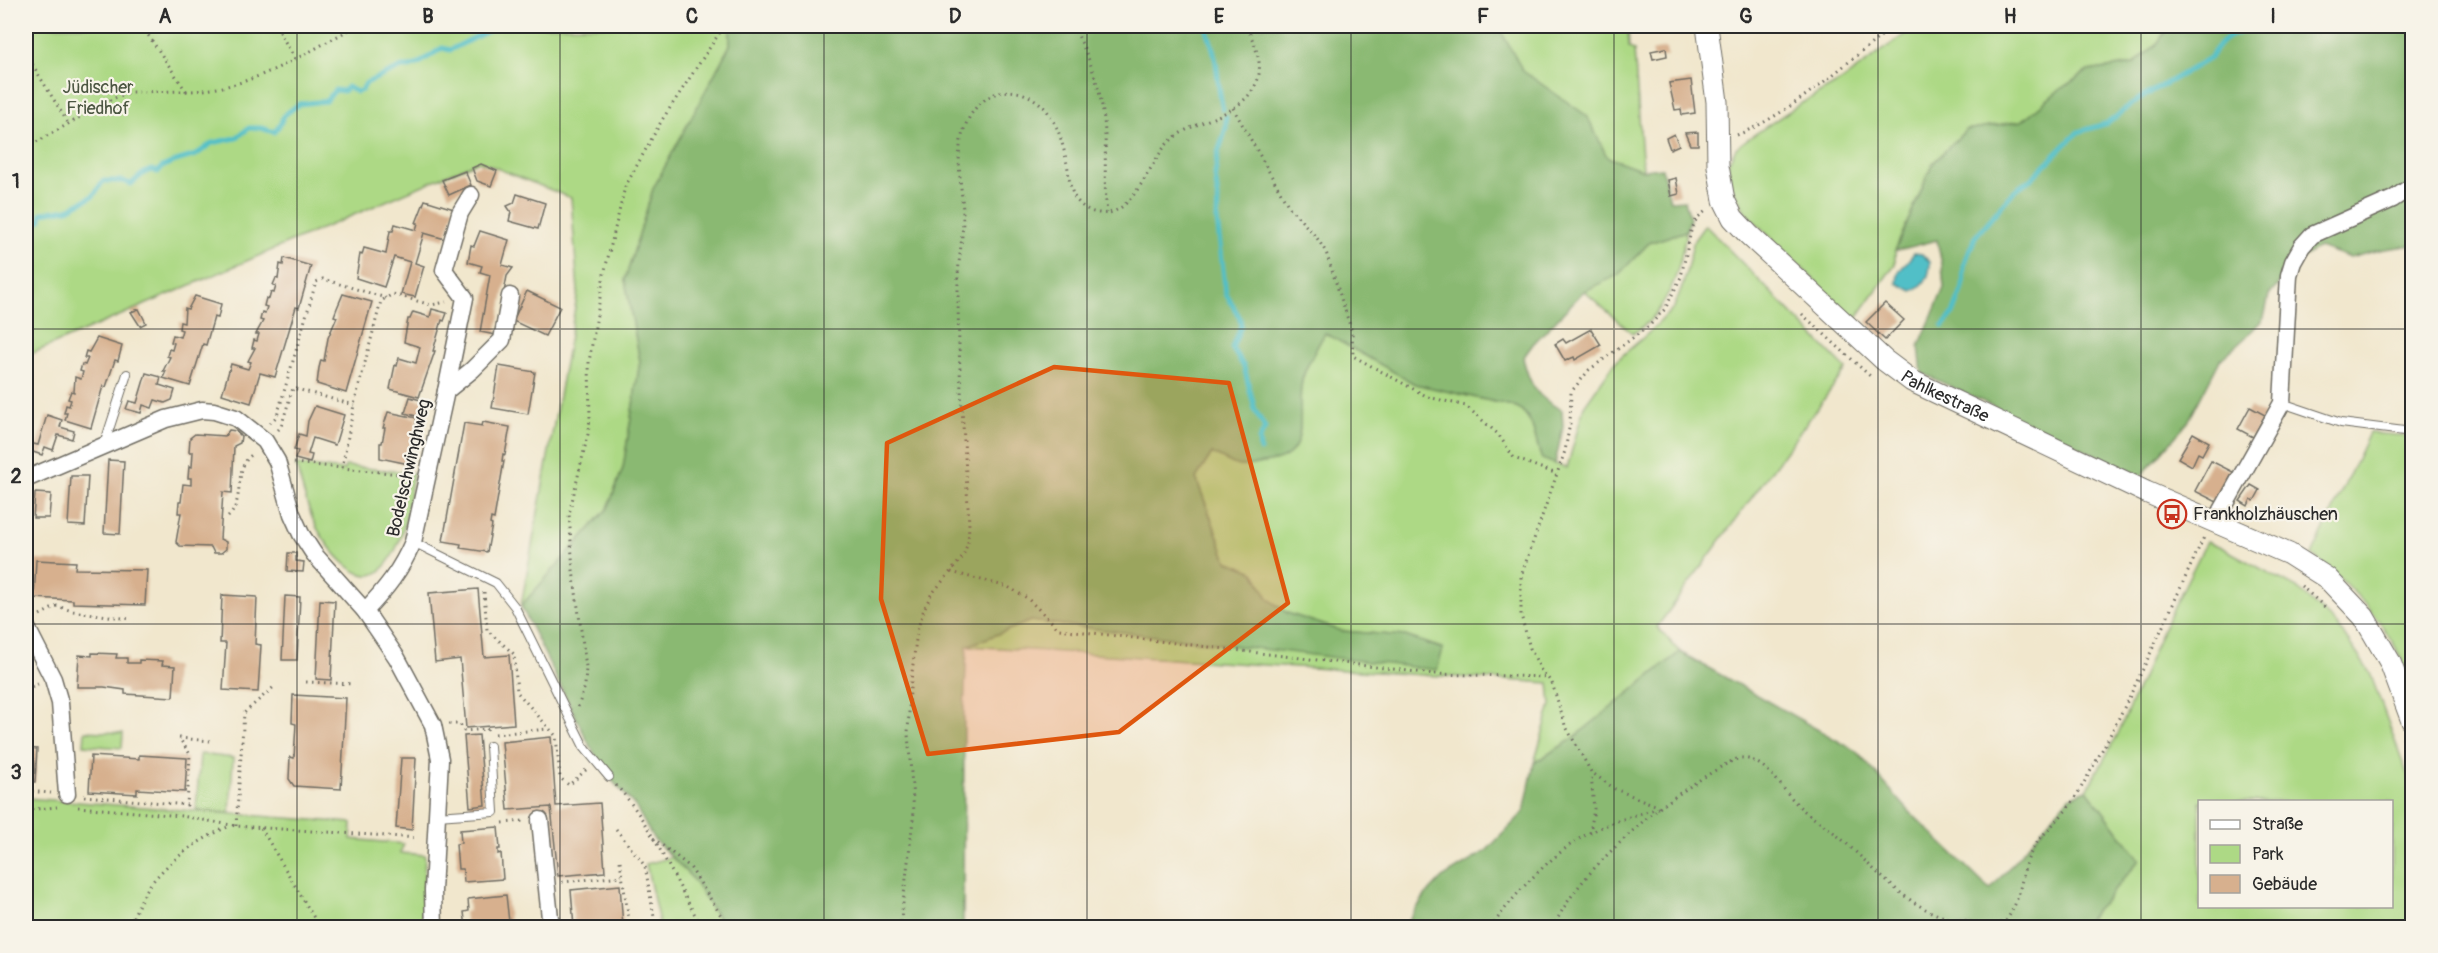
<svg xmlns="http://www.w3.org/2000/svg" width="2438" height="953" font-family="Pangolin,sans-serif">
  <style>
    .green { fill: #add985; stroke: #6c8258; stroke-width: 1.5; fill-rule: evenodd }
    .forest { fill: #8ab972; stroke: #5a724e; stroke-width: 1.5 }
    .water { fill: #51bfc7; stroke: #3e7579; stroke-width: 1.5 }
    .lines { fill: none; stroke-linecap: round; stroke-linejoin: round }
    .stream { stroke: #51bfc7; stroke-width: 5 }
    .building { fill: #d7b08e }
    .service-casing { stroke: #706d64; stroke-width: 10 }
    .minor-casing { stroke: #706d64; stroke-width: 19 }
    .tertiary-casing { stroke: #706d64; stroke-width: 23 }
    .path { stroke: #706d64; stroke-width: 3; stroke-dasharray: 1.5 4.5; stroke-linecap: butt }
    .service { stroke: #fff; stroke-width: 8 }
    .minor { stroke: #fff; stroke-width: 16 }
    .tertiary { stroke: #fff; stroke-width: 21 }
    .marked { fill: #df570e; fill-opacity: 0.2; stroke: #df570e; stroke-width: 4.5; stroke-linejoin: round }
    .grid { fill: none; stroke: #2b2b2b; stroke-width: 1.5; stroke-opacity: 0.55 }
    .labels { text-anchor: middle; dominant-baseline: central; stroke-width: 4.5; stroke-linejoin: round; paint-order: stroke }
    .park-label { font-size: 18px; fill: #4c5642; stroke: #f7f3e8 }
    .street-label { font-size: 18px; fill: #2b2b2b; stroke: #f7f3e8 }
    .poi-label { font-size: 18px; fill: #2b2b2b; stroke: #f7f3e8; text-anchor: start }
    .neatline { fill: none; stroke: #2b2b2b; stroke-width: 2 }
    .grid-label { font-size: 20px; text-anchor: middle; font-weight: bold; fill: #2b2b2b }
  </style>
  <rect width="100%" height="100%" fill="#f7f3e8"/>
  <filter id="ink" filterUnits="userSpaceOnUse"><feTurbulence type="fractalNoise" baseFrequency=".0167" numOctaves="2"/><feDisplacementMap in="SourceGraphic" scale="12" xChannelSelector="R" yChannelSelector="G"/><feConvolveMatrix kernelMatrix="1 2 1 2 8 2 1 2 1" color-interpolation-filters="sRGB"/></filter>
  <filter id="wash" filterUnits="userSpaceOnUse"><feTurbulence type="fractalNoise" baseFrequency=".008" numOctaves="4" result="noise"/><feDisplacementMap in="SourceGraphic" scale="24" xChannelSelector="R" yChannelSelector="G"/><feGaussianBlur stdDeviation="1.35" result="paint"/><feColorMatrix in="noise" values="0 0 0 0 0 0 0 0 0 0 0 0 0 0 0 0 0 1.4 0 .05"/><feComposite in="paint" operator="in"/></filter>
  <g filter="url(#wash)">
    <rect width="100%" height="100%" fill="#f1e7cd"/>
    <g class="green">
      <polygon points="26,26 730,26 730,45 653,189 625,280 640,361 623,468 608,508 521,606 578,291 571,198 479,161 26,356"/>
      <polygon points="1498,26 1628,26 1629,48 1634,50 1643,170 1607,157 1587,116 1523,72"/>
      <polygon points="1916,26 2169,26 2157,44 2134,64 2088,71 2059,90 2022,121 1966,130 1933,163 1895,251 1895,264 1855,320 1746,213 1730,183 1728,163 1736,148 1746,140 1800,104 1841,81"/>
      <path d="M 1705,225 L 1846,369 L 1657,627 L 1680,652 L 1571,740 L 1534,763 L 1551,705 L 1549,683 L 967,646 L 1031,621 L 1437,669 L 1442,648 L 1405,636 L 1342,631 L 1287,613 L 1268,598 L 1254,572 L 1227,561 L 1196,478 L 1212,453 C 1220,457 1232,465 1241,466 C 1250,466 1260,463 1269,462 C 1317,455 1292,406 1304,374 C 1309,360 1318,346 1325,333 L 1415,384 L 1517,407 C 1536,419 1534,440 1542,459 L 1567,468 L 1584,406 L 1616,361 L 1653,329 L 1674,307 L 1683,285 L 1694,240 Z"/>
      <path d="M 1686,231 C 1681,262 1674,295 1651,319 C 1646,325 1639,329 1633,334 L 1584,291 L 1618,275 L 1649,243 Z"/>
      <path d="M 2369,433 L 2412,436 L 2412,685 C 2406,671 2401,656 2393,643 C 2373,608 2344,580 2312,555 Z"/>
      <path d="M 296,465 L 344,470 L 345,466 L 413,473 C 408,504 406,544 383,568 C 360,594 323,542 314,522 C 306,504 301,484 296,465 Z"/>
      <path d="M 2207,541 L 2221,547 L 2297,588 L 2338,626 L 2370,673 L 2412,787 L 2412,927 L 2081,928 L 2140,860 L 2087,790 L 2118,734 L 2161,633 ZM 2200,802 L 2392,802 L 2392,906 L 2200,906 Z"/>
      <polygon points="85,731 123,733 122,748 84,745"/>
      <polygon points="200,754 233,758 230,813 196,810"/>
      <polygon points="26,798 352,823 351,839 404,844 400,853 425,855 422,927 26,928"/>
      <polygon points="672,857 692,878 724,927 660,927 646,864"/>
    </g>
    <g class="forest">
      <path d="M 730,26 L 1498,26 L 1523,71 L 1587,116 L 1607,157 L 1643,170 L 1662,168 L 1670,201 L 1685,200 L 1690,219 L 1686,231 L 1649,243 L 1618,275 L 1584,291 L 1533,344 L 1523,358 C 1530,386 1536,397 1562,410 L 1563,427 L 1555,464 L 1542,459 C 1534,440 1536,419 1517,407 L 1415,384 L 1325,333 C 1318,346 1309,360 1304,374 C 1292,406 1317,455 1269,462 C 1260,463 1250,466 1241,466 C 1232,465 1220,457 1212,453 L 1196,478 L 1227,561 L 1254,572 L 1268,598 L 1287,613 L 1342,631 L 1405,636 L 1443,649 L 1437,670 L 1031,621 L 967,646 L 964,712 L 963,927 L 724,927 L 692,878 L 653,838 L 635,806 L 609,777 L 591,748 L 521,606 L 608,508 L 623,468 L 640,361 L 625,280 L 653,189 L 730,45 Z"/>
      <polygon points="2169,26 2412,26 2412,245 2379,250 2350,258 2319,247 2303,257 2269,295 2264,318 2244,339 2220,360 2188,422 2141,476 1922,373 1919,346 1944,288 1942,265 1937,240 1895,251 1933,163 1966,130 2022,121 2059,90 2088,71 2134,64 2157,44"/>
      <polygon points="1680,652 1856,751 1909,811 1990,890 2069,797 2087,790 2140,860 2081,927 1404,927 1425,896 1442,878 1485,852 1524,812 1534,763 1571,740"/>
    </g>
    <path class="water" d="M 1914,253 L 1922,254 L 1930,262 C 1930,277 1925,285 1912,291 L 1897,283 L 1898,273 Z"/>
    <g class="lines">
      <g class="stream">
        <path d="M 1206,26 C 1208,35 1212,43 1214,53 C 1219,72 1217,88 1223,109"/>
        <polyline points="1226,117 1226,128 1218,153 1215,175 1218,198 1217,220 1226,294 1240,318 1241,326 1232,348 1244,367 1255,410 1265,428 1259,440 1260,450"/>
        <polyline points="26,227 41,220 42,213 68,209 93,196 103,181 123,181 131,184 144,173 151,170 158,172 162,167 176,161 196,155 212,143 236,138 249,128 261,128 274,132 281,123 283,116 299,104 326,101 335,90 344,91 347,87 357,92 362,90 366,83 402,67 410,67 418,64 442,48 450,50 498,26"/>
        <path d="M 1943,326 L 1953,314 L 1963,288 L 1964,265 L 1975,237 L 2015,190 L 2031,179 L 2078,132 L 2108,123 L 2136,101 L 2210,58 C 2220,41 2228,34 2248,30 L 2250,26"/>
      </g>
    </g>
    <g id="blocks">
      <g class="building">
        <polygon points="1666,48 1667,56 1653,59 1651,51"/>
        <polygon points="1691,80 1695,113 1682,115 1681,109 1675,110 1669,83"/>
        <polygon points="1698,132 1698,145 1690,145 1685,133"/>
        <polygon points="1674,134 1679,145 1670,149 1666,138"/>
        <polygon points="481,164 497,171 491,186 477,181 472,168"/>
        <polygon points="465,171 471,185 449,195 442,180"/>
        <polygon points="1676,178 1679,194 1671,196 1668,180"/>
        <polygon points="517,194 545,203 538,229 509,221 511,212 507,206 514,203"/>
        <polygon points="425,200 454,209 445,239 424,233 415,263 424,266 415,297 401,294 410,262 394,257 384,287 356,278 360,254 362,255 364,248 386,254 390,231 393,231 395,224 416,230 418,223 416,223"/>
        <polygon points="480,231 509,240 502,265 513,268 507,276 496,335 480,332 490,275 480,272 482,266 468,262 471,245 474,246"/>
        <polygon points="284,258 311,266 299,308 296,307 275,377 260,373 251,403 222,394 231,364 248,369 251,362 248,361 255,348 252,348 254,340 257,341 259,334 256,334 263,321 260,320 262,312 265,313 267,307 264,306 266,298 269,299 271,292 274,293 276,286 273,285 276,278 278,279 280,264 283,265"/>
        <polygon points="527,291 560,307 545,336 513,321"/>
        <polygon points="343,294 372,302 346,393 317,384 319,368 321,360 324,361 328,338 337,317 334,316 337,308"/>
        <polygon points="195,296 221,304 218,318 214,317 206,345 203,344 190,386 163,378 166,371 163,371 170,357 167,356 169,349 172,350 174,343 171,342 173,335 180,337 182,330 179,329 180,322 184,323 185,308 188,309"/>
        <polygon points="1885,303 1904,320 1885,340 1866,322"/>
        <polygon points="139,309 146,323 140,326 131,312"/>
        <polygon points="432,309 447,313 444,321 442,320 433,351 435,351 419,397 390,389 395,365 397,366 399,358 416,363 420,347 404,342 408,319 410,319 413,312 430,317"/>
        <polygon points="1591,329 1601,345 1575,360 1574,357 1565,361 1555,344 1563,339 1566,343"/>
        <polygon points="97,338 122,346 118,361 115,360 106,387 103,386 91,428 65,420 67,413 64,413 66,405 69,406 71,400 68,399 71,391 74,392 75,377 81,379 83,372 80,371 82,364 85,365 88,358 84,358 86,351 89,352"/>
        <polygon points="499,366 535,372 528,414 492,408"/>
        <polygon points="146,373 161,377 159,385 175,390 172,400 165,403 155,400 152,408 143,405 141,413 126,409 129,401 137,403"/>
        <polygon points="410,397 424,401 420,417 405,413"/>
        <polygon points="315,406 344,415 335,445 313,438 308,454 312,455 310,463 295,459 298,451 294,450 299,434 306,436 308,421"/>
        <polygon points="2250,407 2265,415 2253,437 2238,429"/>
        <polygon points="388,412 417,418 409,464 380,458 380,443 382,443 385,428 383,428"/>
        <polygon points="47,415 62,420 60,427 74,431 72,439 58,435 53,450 45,447 42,455 27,450 29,443 38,445"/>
        <polygon points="483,422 510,427 505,455 503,454 502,461 504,461 494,519 491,518 490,524 492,525 487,552 460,548 461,544 443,541 464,423 482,426"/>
        <polygon points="229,430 236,431 241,436 240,443 234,446 232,493 223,492 220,539 226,542 226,549 221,553 214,553 211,547 180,546 176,542 181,513 178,513 179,502 181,502 183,484 191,485 191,478 188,478 189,466 192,467 193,452 189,452 190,438 195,434 225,436"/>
        <polygon points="2193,433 2209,442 2202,455 2198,453 2192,466 2178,458"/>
        <polygon points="108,460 124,461 120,534 104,533"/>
        <polygon points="2211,461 2233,472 2217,502 2195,491"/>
        <polygon points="71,476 88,476 85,526 68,525"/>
        <polygon points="2251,485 2260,490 2254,501 2251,499 2248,506 2240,501"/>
        <polygon points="35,493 51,494 49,518 33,518"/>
        <polygon points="288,553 296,553 296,561 304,562 303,572 287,571"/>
        <polygon points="36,560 76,562 75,569 147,570 145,605 73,603 73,600 34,598"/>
        <polygon points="478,589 484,657 509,655 514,724 466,728 460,659 435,662 429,593"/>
        <polygon points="222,595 257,597 255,644 261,645 258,692 223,690 226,643 220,643"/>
        <polygon points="285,596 300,597 297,660 282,660"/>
        <polygon points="320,600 335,601 331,680 316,679"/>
        <polygon points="92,653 117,654 116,658 127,658 127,663 139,663 139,660 163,661 162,665 175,666 173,697 125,694 125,690 104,687 77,687 79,655 92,656"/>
        <polygon points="293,695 346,698 341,789 294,786 289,779 290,757 294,758 296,724 292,723"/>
        <polygon points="479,735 485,805 470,807 464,736"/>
        <polygon points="551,737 556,806 600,803 605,872 558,876 551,807 508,810 502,742"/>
        <polygon points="26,748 37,749 35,782 26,782"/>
        <polygon points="139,755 187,758 185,792 137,789 137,794 89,791 91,756 139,759"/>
        <polygon points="401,758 416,758 412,830 396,828"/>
        <polygon points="498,827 500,849 498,849 498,854 501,853 503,879 464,882 463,869 458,869 456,844 461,843 460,830"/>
        <polygon points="620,885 623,927 574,927 571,890"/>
        <polygon points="506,895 509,922 507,922 507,927 466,927 464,912 469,911 468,899"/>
      </g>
    </g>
  </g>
  <g filter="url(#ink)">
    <use href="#blocks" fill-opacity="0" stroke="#706d64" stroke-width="1.5"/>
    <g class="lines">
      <g class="service-casing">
        <g id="service">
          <polyline points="2282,403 2341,423 2412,432"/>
          <polyline points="104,445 127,374"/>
          <polyline points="413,542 496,583 515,607 584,747 609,777"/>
          <polyline points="437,816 494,812 490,746"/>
        </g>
      </g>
      <g class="minor-casing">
        <g id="minor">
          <polyline points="446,391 465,298 444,270 460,213 471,195"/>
          <polyline points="26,479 166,419 202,410 214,411 236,418 265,441 277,461 292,514 301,534 314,554 365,611 397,658 433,725 440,759 433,891 434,928"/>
          <polyline points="2216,521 2282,403 2289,275 2293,262 2302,246 2312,235 2393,199 2412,186"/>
          <path d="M 365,611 C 386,589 401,570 413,542 L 446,391 L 472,370 L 502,340 L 510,296"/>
          <polyline points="26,626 53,679 60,703 67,794"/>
          <polyline points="540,820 551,928"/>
        </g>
      </g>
      <g class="tertiary-casing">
        <g id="tertiary">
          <path id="s1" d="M 1707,26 L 1717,102 L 1718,166 L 1724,200 L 1733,218 L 1749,235 L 1884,360 L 1912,381 L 2146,492 L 2289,554 L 2327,578 L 2364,617 L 2390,662 L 2412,721"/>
        </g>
      </g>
      <g class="path">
        <polyline points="276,26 295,59"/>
        <path d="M 1073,26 C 1091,59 1104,97 1105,135 C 1106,162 1104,187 1107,213"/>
        <polyline points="26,54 68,123"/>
        <path d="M 186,91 C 249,91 302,55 356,26"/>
        <polyline points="1233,108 1289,207 1317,238 1326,252 1352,332 1353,356 1428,397 1466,406 1498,434 1514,458 1557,474"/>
        <path d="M 1737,135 C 1791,114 1848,61 1894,26"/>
        <polyline points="26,148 112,99 130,92 186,91 142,26"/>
        <polyline points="1802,314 1870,376"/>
        <polyline points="270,423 277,416 316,282 323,279 386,298"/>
        <polyline points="278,430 281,427 293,388 354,405"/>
        <polyline points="294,463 409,475"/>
        <polyline points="342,468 354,405 381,301 393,294 431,305 446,302"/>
        <path d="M 228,517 C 246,501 232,467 253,454"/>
        <polyline points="951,572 1008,587 1027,598 1059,629 1434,674 1547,677"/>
        <polyline points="2301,586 2326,608"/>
        <polyline points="484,592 487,630 514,654 517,692 556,736 560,778 569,785 587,769"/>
        <polyline points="40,615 57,606 72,611 130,619"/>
        <polyline points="306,682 353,684"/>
        <polyline points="26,689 38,684"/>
        <polyline points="578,707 585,686 586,667 573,570 569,514 588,434 590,419 589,362 604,274 625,187 662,120 724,26"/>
        <polyline points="449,724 460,724 464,731 487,729 489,734"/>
        <polyline points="495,734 548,729"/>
        <polyline points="179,738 210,741"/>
        <polyline points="2403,738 2412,764"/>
        <path d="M 616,785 C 654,827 673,880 703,928"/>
        <polyline points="26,791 51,793"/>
        <polyline points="84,796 187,805 190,754 179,738"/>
        <polyline points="78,807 182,816 236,826 418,838"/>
        <polyline points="1660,807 1615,789 1591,772 1565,725 1552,683 1541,670 1530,648 1521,615 1521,576 1565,451 1570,423 1571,392 1589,370 1649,326 1665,309 1681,277 1691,231 1697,218 1707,210"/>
        <polyline points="26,810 57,807"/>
        <polyline points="503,823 523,821"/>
        <polyline points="236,826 244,713 276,685"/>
        <polyline points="261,828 320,928"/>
        <polyline points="616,829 645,866 656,928"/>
        <polyline points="1590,833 1594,809 1591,774"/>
        <polyline points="653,838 690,867 729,928"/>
        <polyline points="620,861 630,928"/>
        <polyline points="562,882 622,876"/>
        <path d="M 128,928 C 135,913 141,898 150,885 C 169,860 201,838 230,826"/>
        <path d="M 900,928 L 914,812 L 908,734 L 910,689 L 917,631 L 924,609 L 931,595 L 962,558 L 968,543 L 969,525 C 965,447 958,368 958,289 C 957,265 963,241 963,217 C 963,192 956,165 961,140 C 964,126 971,110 983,101 C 994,92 1007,89 1021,93 C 1055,104 1062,139 1068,169 C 1069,178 1070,188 1074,196 C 1079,205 1088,212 1099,213 C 1133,219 1150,160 1169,142 C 1194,118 1237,119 1255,86 C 1266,66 1254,45 1247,26"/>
        <path d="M 1491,928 C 1512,896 1551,855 1584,836 C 1606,823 1633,816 1658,808"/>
        <path d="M 1553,928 C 1574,882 1614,848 1650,815 C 1662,805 1730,757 1742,758 C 1767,760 1781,788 1797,804 C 1809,817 1826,825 1839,837 C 1880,872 1912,917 1969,922 C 1981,924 1993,925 2005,922 C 2025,895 2018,873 2034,847 C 2046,829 2064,816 2075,798 C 2125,714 2163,625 2204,537"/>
      </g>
      <use href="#service" class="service"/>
      <use href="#minor" class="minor"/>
      <use href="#tertiary" class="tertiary"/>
    </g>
  </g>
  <path class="marked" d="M 1054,367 L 1229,383 L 1288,603 L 1119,732 L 928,754 L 881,599 L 887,443 Z"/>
  <path class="grid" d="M 297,26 L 297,928M 560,26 L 560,928M 824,26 L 824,928M 1087,26 L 1087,928M 1351,26 L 1351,928M 1614,26 L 1614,928M 1878,26 L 1878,928M 2141,26 L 2141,928M 26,329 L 2412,329M 26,624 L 2412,624"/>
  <defs>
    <g id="bus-ring" transform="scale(1.5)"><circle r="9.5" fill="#f7f3e8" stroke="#c8321e" stroke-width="1.5"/><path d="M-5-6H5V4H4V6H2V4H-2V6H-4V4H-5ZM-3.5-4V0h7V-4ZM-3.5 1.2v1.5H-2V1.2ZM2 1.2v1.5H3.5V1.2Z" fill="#c8321e"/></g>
  </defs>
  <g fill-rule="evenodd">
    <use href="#bus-ring" x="2172" y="514"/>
  </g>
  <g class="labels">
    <g class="park-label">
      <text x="98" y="87">Jüdischer<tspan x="98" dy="21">Friedhof</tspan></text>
    </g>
    <g class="street-label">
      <text stroke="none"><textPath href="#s1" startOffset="474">Pahlkestraße</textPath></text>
      <text transform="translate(409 468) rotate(-77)">Bodelschwinghweg</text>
    </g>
    <g class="poi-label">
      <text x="2193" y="514">Frankholzhäuschen</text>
    </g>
  </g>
  <rect width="2438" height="953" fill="none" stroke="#f7f3e8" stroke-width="66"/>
  <rect x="2198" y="800" width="195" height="108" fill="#f7f3e8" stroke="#a5a39c" stroke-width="1.5"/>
  <rect x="2210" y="820" width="30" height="9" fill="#ffffff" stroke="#a5a39c" stroke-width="1.5"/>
  <text x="2252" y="830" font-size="18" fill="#2b2b2b">Straße</text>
  <rect x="2210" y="845" width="30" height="18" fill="#add985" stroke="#a5a39c" stroke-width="1.5"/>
  <text x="2252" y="860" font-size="18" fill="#2b2b2b">Park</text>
  <rect x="2210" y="875" width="30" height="18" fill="#d7b08e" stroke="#a5a39c" stroke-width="1.5"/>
  <text x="2252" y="890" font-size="18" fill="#2b2b2b">Gebäude</text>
  <rect x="33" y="33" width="2372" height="887" class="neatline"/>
  <g class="grid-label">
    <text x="165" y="23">A</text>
    <text x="428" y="23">B</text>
    <text x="692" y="23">C</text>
    <text x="955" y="23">D</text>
    <text x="1219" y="23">E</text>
    <text x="1483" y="23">F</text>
    <text x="1746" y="23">G</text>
    <text x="2010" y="23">H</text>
    <text x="2273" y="23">I</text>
    <text x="16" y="188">1</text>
    <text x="16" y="483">2</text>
    <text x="16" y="779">3</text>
  </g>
</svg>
